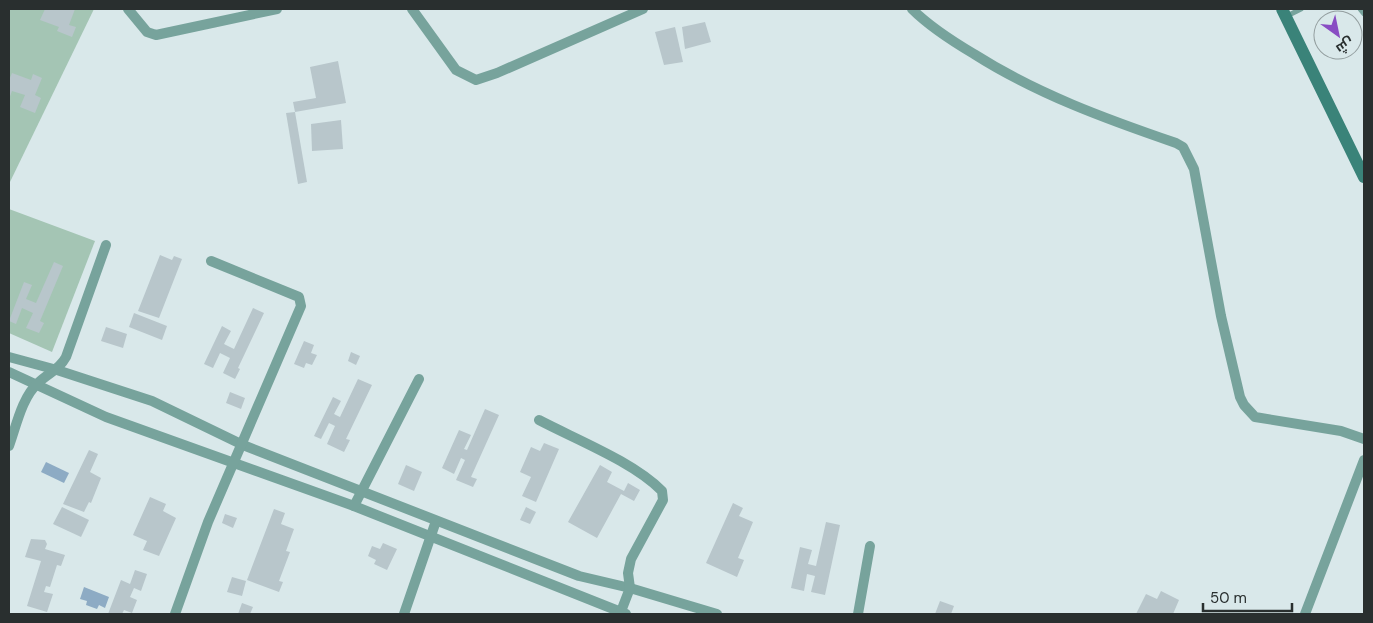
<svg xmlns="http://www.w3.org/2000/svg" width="1373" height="623" font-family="'DM Sans',Cairo,sans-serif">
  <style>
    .green { fill: #a4c5b4 }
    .water { fill: #8dabc4 }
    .building { fill: #b8c6cb }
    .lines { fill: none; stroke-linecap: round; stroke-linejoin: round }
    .service { stroke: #77a39c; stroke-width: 5 }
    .minor { stroke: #77a39c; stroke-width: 10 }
    .secondary { stroke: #3a8379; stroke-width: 12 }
  </style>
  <rect width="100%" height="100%" fill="#d9e8ea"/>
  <g class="green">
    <polygon points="9,9 94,9 9,184"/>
    <polygon points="9,209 95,241 52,352 9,333"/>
  </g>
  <g class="water">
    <polygon points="46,462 69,473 64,483 41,472"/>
    <polygon points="84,587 109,597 105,608 99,605 97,609 86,605 87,601 80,599"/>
  </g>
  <g class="building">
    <polygon points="45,9 75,9 69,25 76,27 72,37 57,31 59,27 40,20"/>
    <polygon points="705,22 711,42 685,49 682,27"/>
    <polygon points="675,27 683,62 664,65 655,32"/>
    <polygon points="338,61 346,103 295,112 293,102 316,98 310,67"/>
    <polygon points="12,73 31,80 33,74 42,78 35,95 41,98 35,113 20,107 25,95 12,91 9,99 9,80"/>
    <polygon points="295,112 307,182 298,184 286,113"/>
    <polygon points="341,120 343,149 312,151 311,124"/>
    <polygon points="160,255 172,260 174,256 182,259 159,318 138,311"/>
    <polygon points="54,262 63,266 40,321 44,323 39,333 26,328 33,313 22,308 16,324 9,321 24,282 32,285 26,299 36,303"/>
    <polygon points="253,308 264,313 238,368 240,369 235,379 223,373 230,358 220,353 213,368 204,364 222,326 231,331 224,344 234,349"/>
    <polygon points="134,313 167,326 162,340 129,327"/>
    <polygon points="106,327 127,334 123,348 101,341"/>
    <polygon points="304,341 314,345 311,353 317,355 312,365 306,363 304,368 294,364"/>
    <polygon points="351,352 360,356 356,365 348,361"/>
    <polygon points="358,379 372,385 346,439 350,440 344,452 327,444 335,426 329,423 321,439 314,436 333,397 341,401 334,414 340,417"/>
    <polygon points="230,392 245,398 241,409 226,403"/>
    <polygon points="485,409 499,415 471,477 477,479 473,487 456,480 465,460 461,458 454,474 442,468 459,430 471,435 464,449 467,450"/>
    <polygon points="544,443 559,449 536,502 522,496 531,477 520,472 531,447 540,451"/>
    <polygon points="89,450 98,454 90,472 101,478 91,503 89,502 84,512 63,504"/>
    <polygon points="406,465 422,472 414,491 398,484"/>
    <polygon points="600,465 612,472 607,482 624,491 628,483 640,490 634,501 621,494 597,538 568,522"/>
    <polygon points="150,497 166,504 163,511 176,518 159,556 143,550 147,541 133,535"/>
    <polygon points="733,503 743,508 739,516 753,522 738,558 744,560 737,577 706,563"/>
    <polygon points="62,507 89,520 81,537 53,524"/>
    <polygon points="526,507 536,512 530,524 520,520"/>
    <polygon points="274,509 285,513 281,524 294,529 286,551 290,552 279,581 283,582 279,592 247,580"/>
    <polygon points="225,514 237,518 233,528 222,523"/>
    <polygon points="826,522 840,525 825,595 811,592 815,576 807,574 804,591 791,588 800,547 812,550 808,564 816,566"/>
    <polygon points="31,539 45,540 47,544 45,549 65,555 61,566 57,565 50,587 46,586 44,592 53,594 47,612 27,606 41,561 25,557"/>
    <polygon points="383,543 397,549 387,570 374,564 376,560 368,556 372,546 380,549"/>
    <polygon points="135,570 147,574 141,591 134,588 130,597 137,600 132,613 124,610 122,614 108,614 121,580 130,584"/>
    <polygon points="232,577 246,581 242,596 227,592"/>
    <polygon points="1161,591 1179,600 1173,614 1136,614 1146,594 1157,599"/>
    <polygon points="940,601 954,606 951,614 935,614"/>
    <polygon points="242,603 253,607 250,614 238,614"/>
  </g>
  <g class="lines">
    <g class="service">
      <polyline points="1360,9 1364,14"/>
      <polyline points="1287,16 1301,9"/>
    </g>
    <g class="minor">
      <polyline points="128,9 147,32 156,35 277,9"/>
      <polyline points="412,9 456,70 476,80 497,73 643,9"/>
      <path d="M 912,9 C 930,27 952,41 974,54 C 1037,94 1106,119 1176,143 L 1183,147 L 1194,169 L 1221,316 L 1240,397 L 1244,405 L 1255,417 L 1341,431 L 1364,439"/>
      <polyline points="9,357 57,370 152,401 243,445 579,576 630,588 717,614"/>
      <polyline points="9,372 106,417 354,506 626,614"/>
      <path d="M 539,420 C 575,439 634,462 662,491 L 663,500 L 631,559 L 628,573 L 630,588 L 620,614"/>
      <path d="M 9,446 C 16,427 22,397 38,383 C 48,373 59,370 66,357 L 106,245"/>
      <polyline points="354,506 419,379"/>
      <polyline points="175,614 208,522 301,306 299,297 211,261"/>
      <polyline points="404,614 436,521"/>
      <polyline points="858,614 870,546"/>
      <polyline points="1305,614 1364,460"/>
    </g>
    <polyline class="secondary" points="1282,9 1364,177"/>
  </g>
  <rect width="1373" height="623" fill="none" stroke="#292f2f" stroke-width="20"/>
  <g transform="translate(1338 35) rotate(147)"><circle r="24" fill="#d9e8ea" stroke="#939e9f"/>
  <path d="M0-4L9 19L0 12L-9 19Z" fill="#894dc3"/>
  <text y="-8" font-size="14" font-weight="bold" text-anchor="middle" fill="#292f2f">ش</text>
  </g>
  <path d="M1203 603v8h89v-8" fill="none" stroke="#292f2f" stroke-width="2.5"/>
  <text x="1210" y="603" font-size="15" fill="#292f2f" stroke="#d9e8ea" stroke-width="4" paint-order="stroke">50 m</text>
</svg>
